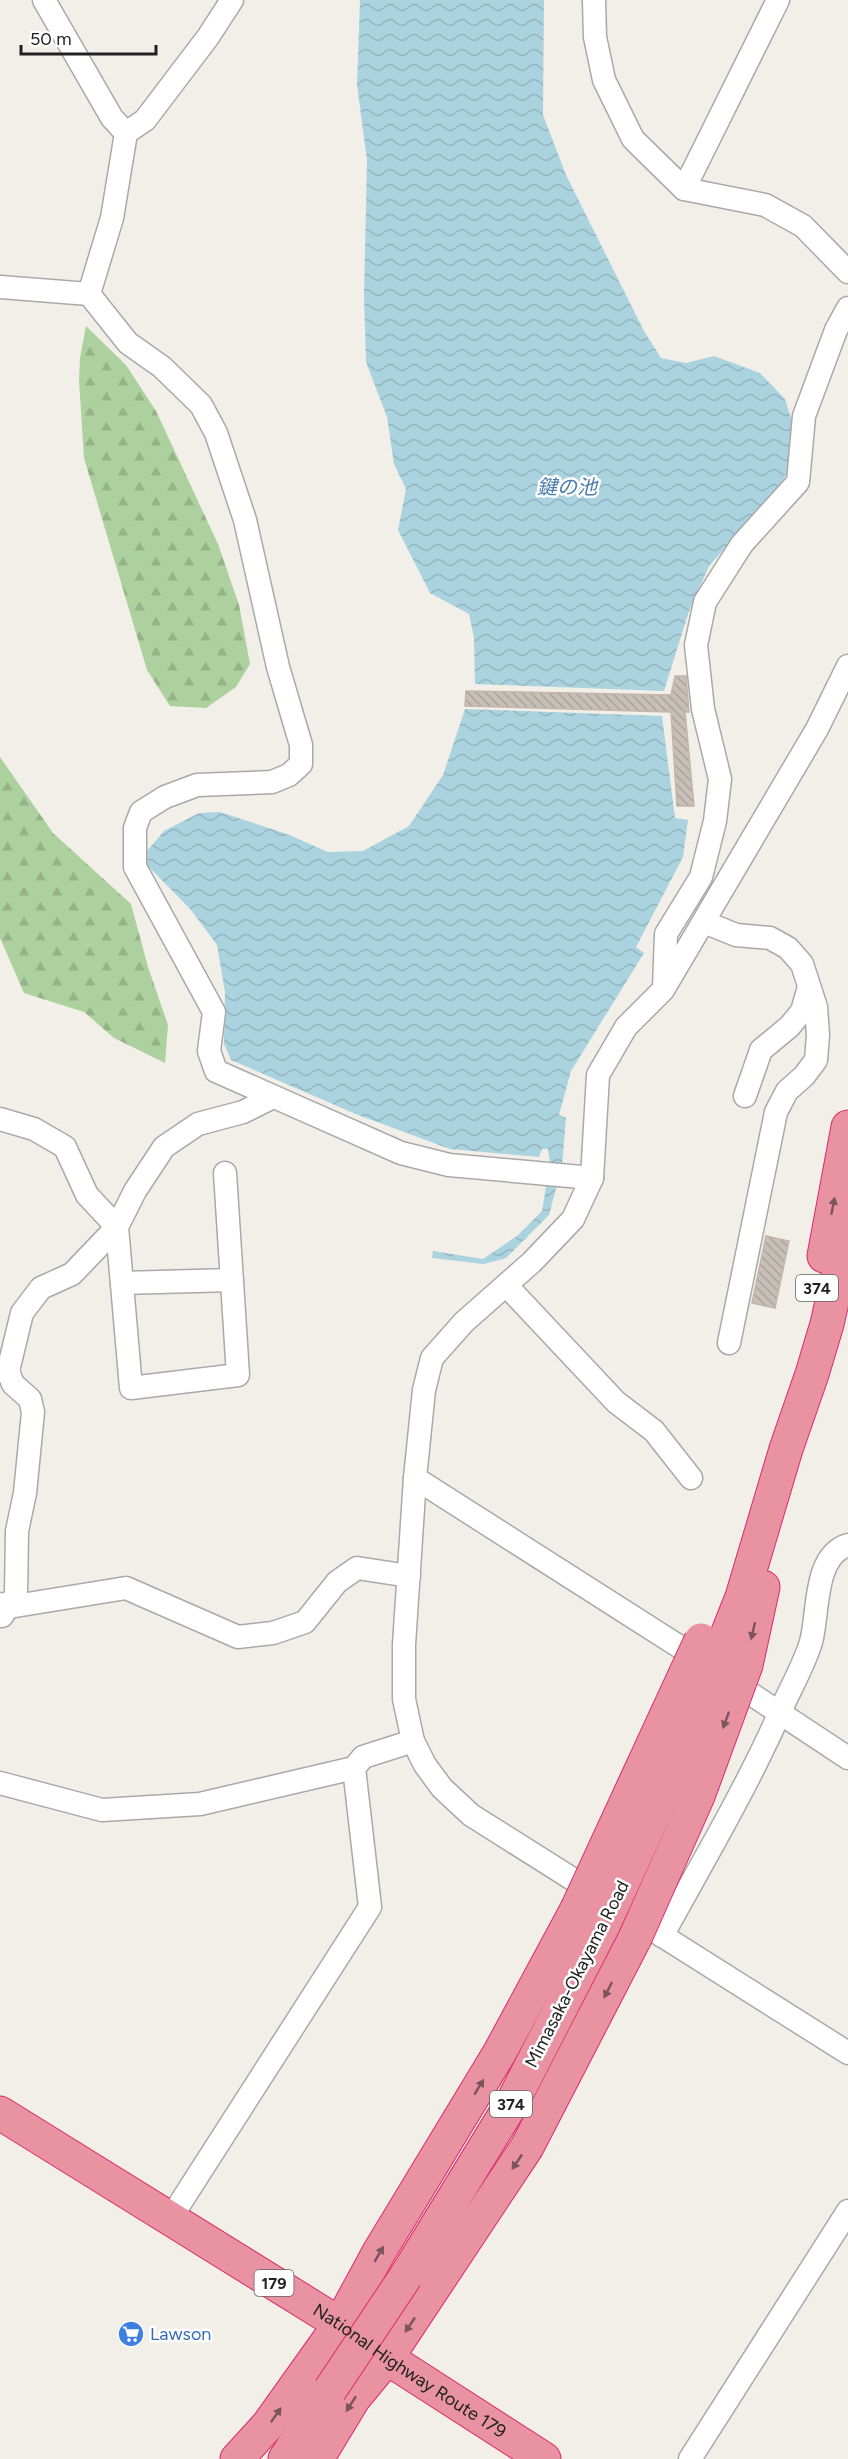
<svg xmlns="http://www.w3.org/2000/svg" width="848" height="2459" font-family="Figtree,'Noto Sans JP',sans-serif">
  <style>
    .forest { fill: url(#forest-firs) }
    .water { fill: url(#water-waves) }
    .building { fill: url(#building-back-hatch); stroke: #c4b6ab; stroke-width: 1.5 }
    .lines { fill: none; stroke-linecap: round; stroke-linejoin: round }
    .minor-casing { stroke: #a9a9a9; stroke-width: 25 }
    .highway-casing { stroke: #dc2a67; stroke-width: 35 }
    .minor { stroke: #fff; stroke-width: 22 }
    .highway { stroke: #e892a2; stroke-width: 33 }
    .highway-bridge-casing { stroke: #dc2a67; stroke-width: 35; stroke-linecap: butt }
    .highway-bridge { stroke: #e892a2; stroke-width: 33 }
    .oneway { fill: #7b545c }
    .labels { text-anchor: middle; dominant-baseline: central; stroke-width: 5; stroke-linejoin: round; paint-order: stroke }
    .shield { fill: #fff; stroke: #646464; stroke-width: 1.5 }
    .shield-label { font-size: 16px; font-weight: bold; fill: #222 }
    .street-label { font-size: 18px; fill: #222; stroke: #fff }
    .shop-label { font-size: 18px; fill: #366cbe; stroke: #fff; text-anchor: start }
    .water-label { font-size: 20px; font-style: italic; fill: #4a7aab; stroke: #fff }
  </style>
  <defs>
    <pattern id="forest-firs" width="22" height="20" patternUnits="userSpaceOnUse" patternTransform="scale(1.5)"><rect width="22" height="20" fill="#add19e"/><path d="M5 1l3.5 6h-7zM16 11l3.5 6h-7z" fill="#95b388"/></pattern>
    <pattern id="water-waves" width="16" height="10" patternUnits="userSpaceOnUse" patternTransform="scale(1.5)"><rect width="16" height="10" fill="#aad3df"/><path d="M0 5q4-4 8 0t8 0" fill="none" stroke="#92b5bf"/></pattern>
    <pattern id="building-back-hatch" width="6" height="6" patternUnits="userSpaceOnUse" patternTransform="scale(1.5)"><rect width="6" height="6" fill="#c7bfb8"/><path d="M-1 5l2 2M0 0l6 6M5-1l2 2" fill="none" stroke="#aba49e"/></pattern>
  </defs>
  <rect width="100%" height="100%" fill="#f2efe9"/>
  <g class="forest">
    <polygon points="86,326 126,365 156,411 218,544 239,605 250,664 236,687 206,708 170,706 147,670 84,458 79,380 80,358"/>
    <polygon points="0,757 53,833 131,904 148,967 168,1025 165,1063 114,1038 84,1012 24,993 0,938"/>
  </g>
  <g class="water">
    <polygon points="360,0 544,0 543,115 566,175 644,331 661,358 686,363 714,356 760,373 785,399 794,428 793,462 777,490 709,566 689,611 664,691 475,684 474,638 469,614 430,593 398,530 406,489 394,464 387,417 366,362 364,296 367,160 357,85"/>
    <polygon points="465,709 662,716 675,818 688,820 683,857 636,947 644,953 571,1071 559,1115 566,1118 562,1166 549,1215 506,1258 484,1264 432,1258 433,1251 483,1259 517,1236 542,1211 550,1162 548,1149 542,1149 539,1157 450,1149 358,1115 231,1060 224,1044 225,992 217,945 191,910 147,865 147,851 164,831 199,813 220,812 287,834 328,852 363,851 409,826 443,775"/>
  </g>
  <g class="building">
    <polygon points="675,676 686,676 689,712 685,712 694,806 677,806 671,712 465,706 466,691 671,695"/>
    <polygon points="766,1236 789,1241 775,1308 752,1303"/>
  </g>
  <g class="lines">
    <g class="minor-casing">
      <g id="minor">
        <polyline points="44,0 112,118 126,133"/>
        <polyline points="594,0 595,37 604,80 633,139 684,189 765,205 803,226 848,272"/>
        <polyline points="684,189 778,0"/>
        <polyline points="0,287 89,294 128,343 162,367 201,405 216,433 245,520 278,667 301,745 301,764 289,775 272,782 197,785 165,797 141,812 135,828 135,867 214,1012 209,1051 216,1071 401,1153 449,1165 592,1178"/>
        <polyline points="89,294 112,218 126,133 145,120 208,37 232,0"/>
        <polyline points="848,666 817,729 663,990 626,1027 598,1075 592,1178 573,1219 532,1262 464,1322 432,1358 424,1390 415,1478 404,1645 404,1699 413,1741 425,1765 442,1788 471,1815 848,2053"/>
        <polyline points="704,922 736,935 770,938 788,948 802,964 816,1007 818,1035 816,1060 804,1076 787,1091 776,1112 729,1343"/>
        <polyline points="664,988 666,934 701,877 715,821 720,779 703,709 696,645 705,602 742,544 798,482 804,416 836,330 848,308"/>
        <polyline points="745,1096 761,1050 790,1026 802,1011 809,987"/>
        <polyline points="0,1119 34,1129 65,1147 87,1195 117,1227 131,1388 238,1375 225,1173"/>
        <polyline points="122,1283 232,1280"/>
        <polyline points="506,1285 616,1402 654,1431 691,1478"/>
        <polyline points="0,1371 8,1371 22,1313 41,1288 72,1274 117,1227 135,1191 164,1147 198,1124 243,1112 273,1097"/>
        <polyline points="415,1478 680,1647 848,1758"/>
        <polyline points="0,1604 9,1607 126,1588 238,1637 273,1633 305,1622 337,1582 357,1568 409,1576"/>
        <polyline points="2,1616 16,1595 17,1531 25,1493 33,1412 30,1399 13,1384 8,1371"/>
        <polyline points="0,1783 102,1810 200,1804 354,1768 363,1757 413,1741"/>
        <path d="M 662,1936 C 705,1858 750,1782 785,1701 C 794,1682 805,1662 811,1642 C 819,1613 813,1556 848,1545"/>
        <polyline points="170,2219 370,1907 354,1768"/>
        <polyline points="690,2459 848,2211"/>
      </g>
    </g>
    <g class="highway-casing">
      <g id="highway">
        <polyline points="824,1256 848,1127"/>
        <polyline points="721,1650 742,1597 786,1449 812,1374 827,1324 848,1230"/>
        <polyline points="746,1665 763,1587"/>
        <path id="s1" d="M 0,2113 L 340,2324 L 387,2358 L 544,2459"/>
        <polyline points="406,2276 512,2103 604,1924"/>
        <polyline points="237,2459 268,2425 340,2324 379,2252 500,2052 577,1909"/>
        <polyline points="285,2459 330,2390"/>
        <polyline points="317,2459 354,2398 387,2358 527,2147 635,1938"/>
      </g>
    </g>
    <use href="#minor" class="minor"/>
    <use href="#highway" class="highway"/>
    <g class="highway-bridge-casing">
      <g id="highway-bridge">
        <polyline points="577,1909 701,1640"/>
        <polyline points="604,1924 670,1779 721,1650"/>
        <polyline points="635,1938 698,1796 746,1665"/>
        <polyline points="330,2390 406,2276"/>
      </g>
    </g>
    <use href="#highway-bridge" class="highway-bridge"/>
  </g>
  <defs><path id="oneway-solid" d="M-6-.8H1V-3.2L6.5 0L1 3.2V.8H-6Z" transform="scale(1.5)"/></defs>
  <g class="oneway">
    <use href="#oneway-solid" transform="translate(833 1206) rotate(-79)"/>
    <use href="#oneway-solid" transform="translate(753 1631) rotate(103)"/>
    <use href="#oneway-solid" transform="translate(726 1720) rotate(110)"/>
    <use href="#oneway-solid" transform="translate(608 1990) rotate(117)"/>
    <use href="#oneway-solid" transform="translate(479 2087) rotate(-59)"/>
    <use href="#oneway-solid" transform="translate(517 2162) rotate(124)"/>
    <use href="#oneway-solid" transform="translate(379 2254) rotate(-60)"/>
    <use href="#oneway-solid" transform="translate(410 2325) rotate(124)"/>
    <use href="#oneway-solid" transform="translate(351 2404) rotate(123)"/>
    <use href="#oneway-solid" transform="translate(276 2415) rotate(-55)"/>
  </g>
  <defs>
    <g id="supermarket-disc" transform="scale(1.35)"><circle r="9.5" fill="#3f7fe0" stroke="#fff"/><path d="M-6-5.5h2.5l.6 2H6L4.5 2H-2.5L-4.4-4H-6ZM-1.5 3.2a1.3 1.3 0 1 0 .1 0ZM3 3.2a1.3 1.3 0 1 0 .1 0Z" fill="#fff"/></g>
  </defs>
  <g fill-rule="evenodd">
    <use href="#supermarket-disc" x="131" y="2334"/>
  </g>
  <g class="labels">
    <g class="shield">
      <rect x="796" y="1275" width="42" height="26" rx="4.5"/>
      <rect x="490" y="2091" width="42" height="26" rx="4.5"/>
      <rect x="254.5" y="2270" width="39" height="26" rx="4.5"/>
    </g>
    <g class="shield-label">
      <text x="817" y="1288">374</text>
      <text x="511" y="2104">374</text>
      <text x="274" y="2283">179</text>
    </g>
    <g class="street-label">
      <text transform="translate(577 1974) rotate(-63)">Mimasaka-Okayama Road</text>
      <text stroke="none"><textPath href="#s1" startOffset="484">National Highway Route 179</textPath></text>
    </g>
    <g class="shop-label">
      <text x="150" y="2334">Lawson</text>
    </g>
    <g class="water-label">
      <text x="567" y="487">鍵の池</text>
    </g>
  </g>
  <path d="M21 45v9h135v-9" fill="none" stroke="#222222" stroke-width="3"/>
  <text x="30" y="45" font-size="18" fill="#222222" stroke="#ffffff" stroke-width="4.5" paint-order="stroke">50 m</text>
</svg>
